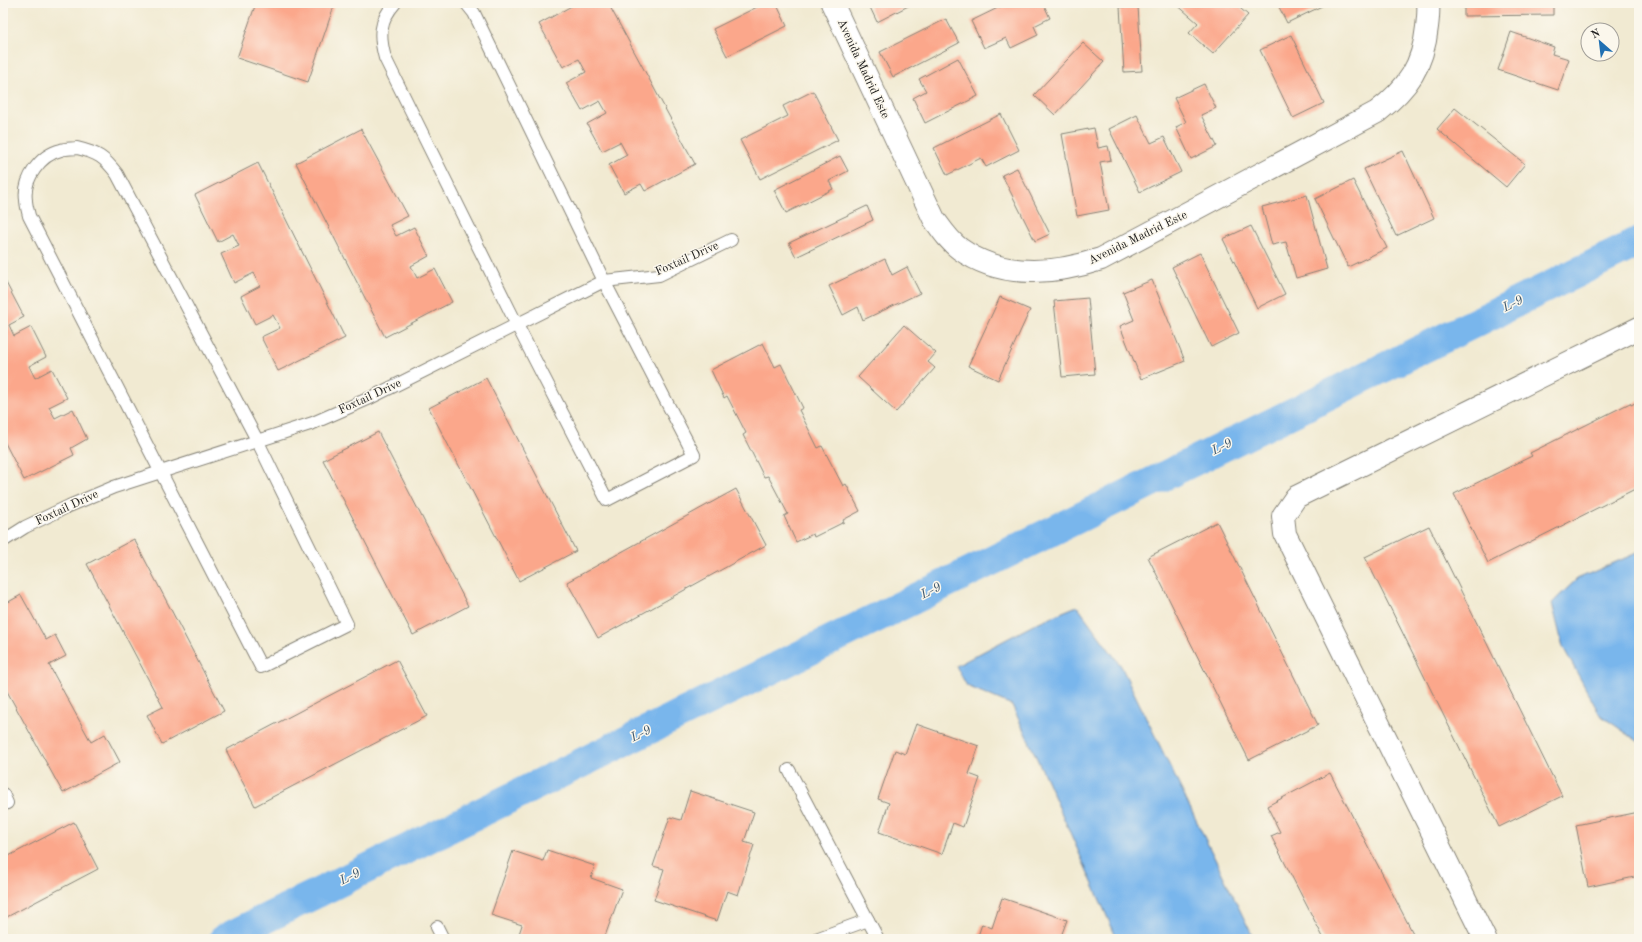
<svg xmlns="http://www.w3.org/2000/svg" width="1642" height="942" font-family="'Old Standard TT',serif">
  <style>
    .water { fill: #79b6ec; stroke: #4a6984 }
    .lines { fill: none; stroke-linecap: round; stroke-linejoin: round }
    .canal { stroke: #79b6ec; stroke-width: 30 }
    .building { fill: #fba78b }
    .lane-casing { stroke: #868377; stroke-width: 14 }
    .street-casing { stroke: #868377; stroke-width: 24 }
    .lane { stroke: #fff; stroke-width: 12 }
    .street { stroke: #fff; stroke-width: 22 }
    .labels { text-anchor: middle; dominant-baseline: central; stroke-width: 3; stroke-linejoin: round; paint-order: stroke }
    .street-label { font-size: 12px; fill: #1c1c1c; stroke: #fbf7ec }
    .water-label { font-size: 13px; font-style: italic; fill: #415a6f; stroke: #fbf7ec }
  </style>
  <rect width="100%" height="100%" fill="#fbf7ec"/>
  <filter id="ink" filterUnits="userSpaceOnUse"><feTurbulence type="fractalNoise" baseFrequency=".025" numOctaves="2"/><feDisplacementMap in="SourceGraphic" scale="8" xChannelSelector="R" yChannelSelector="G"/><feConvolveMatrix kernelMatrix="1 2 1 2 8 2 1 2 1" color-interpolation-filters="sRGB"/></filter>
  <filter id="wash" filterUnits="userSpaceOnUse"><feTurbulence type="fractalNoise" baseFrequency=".012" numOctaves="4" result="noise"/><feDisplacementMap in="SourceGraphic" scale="16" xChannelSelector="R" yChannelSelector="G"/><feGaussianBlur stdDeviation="0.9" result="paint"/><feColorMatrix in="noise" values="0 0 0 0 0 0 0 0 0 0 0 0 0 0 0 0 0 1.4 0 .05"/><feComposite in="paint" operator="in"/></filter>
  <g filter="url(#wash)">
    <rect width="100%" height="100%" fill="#f1ead2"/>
    <g class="water">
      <polygon points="1639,552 1639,742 1600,715 1563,647 1552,603 1577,579"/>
      <polygon points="1077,606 1121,666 1254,939 1117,939 1046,778 1012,705 967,686 956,666 1039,622"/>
    </g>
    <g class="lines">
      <polyline class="canal" points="224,939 1639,242"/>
    </g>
    <g id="blocks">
      <g class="building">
        <polygon points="256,3 335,3 308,82 237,58"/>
        <polygon points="577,3 608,3 695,164 645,191 641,184 624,193 609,165 627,155 620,142 602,151 587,124 607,113 600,101 582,111 566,83 586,72 579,59 563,67 539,24"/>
        <polygon points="765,3 776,3 787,26 727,56 713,29"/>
        <polygon points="868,3 914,3 877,22"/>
        <polygon points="1008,3 1043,3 1050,18 1034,26 1038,35 1011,48 1006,38 984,48 971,21"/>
        <polygon points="1175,3 1234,3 1248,15 1213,54 1189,33 1198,23"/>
        <polygon points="1277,3 1328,3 1287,23"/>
        <polygon points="1464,3 1553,3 1553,15 1464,16"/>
        <polygon points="1138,6 1142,71 1124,72 1120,7"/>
        <polygon points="946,19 959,43 893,77 880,52"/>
        <polygon points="1511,32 1554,47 1552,54 1569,59 1558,90 1498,70"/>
        <polygon points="1291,35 1324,103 1293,118 1260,50"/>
        <polygon points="1083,43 1104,62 1055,115 1034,95"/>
        <polygon points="958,58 978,96 925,123 913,98 926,91 919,79"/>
        <polygon points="1204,84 1216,108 1201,115 1217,146 1191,159 1176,127 1186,122 1174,98"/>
        <polygon points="813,91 838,140 760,179 740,140 788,116 783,106"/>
        <polygon points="1455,108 1525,164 1506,187 1437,129"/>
        <polygon points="1001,114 1019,150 986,167 981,158 947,175 934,148"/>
        <polygon points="1137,115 1151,143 1164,137 1181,172 1140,192 1109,129"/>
        <polygon points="1094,128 1098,148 1108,146 1111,160 1100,162 1109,210 1077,216 1062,134"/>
        <polygon points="361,129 408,216 390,225 396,236 414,227 429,256 411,266 417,278 435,269 452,302 385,337 296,163"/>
        <polygon points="1403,151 1434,218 1396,236 1364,169"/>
        <polygon points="840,156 848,171 829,181 833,189 786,213 774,190"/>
        <polygon points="258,163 345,338 278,371 261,337 280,328 273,315 255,324 241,296 260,286 254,273 234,283 221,254 239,246 233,234 218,242 195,195"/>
        <polygon points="1017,168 1050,234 1035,241 1002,175"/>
        <polygon points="1353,180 1387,248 1348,267 1315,199"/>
        <polygon points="1307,195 1327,269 1296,278 1286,242 1272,245 1262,207"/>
        <polygon points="867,206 873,220 796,257 789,243"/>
        <polygon points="1251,226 1285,294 1257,308 1223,239"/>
        <polygon points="1200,253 1239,333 1211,347 1172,267"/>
        <polygon points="885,259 892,275 907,267 920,293 863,320 858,307 843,315 829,286"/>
        <polygon points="3,277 24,317 9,325 14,336 31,327 46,357 29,366 35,378 52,369 67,398 49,407 55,418 73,409 87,439 71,448 74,455 24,480 3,439"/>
        <polygon points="1152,280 1185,361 1141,379 1120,326 1134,320 1123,292"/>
        <polygon points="1000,297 1030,310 998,380 968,366"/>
        <polygon points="1088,298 1095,374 1062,377 1054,301"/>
        <polygon points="904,325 936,353 928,362 935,368 896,412 858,377"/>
        <polygon points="763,343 775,367 781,364 803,408 799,410 818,448 822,446 843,486 846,484 860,511 843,520 844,522 814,537 813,534 796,542 784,516 788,514 768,476 764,477 743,435 746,433 727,396 724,398 711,370"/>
        <polygon points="486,378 576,551 519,581 429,408"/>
        <polygon points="1639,401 1639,487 1488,563 1454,494 1532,456 1530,453 1630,403 1631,405"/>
        <polygon points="378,432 468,606 413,635 323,460"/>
        <polygon points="736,489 766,545 598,638 567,582"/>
        <polygon points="1217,522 1318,725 1249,760 1148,557"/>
        <polygon points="1429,526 1562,796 1499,827 1365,557"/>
        <polygon points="134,539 224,711 162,744 147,715 163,707 87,564"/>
        <polygon points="21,595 46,640 55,635 66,656 49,665 91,742 105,734 120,762 63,793 3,684 3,605"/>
        <polygon points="397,660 427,716 255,806 226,750"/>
        <polygon points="916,724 979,746 969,774 980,778 963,827 953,823 942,854 879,832 889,803 878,799 895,750 905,754"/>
        <polygon points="1330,773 1416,939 1324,939 1271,836 1280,832 1267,806"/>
        <polygon points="690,791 754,812 744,842 754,845 738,895 727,891 717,921 654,900 664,869 653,866 670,817 681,820"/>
        <polygon points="1639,812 1639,876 1588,887 1576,825"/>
        <polygon points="74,822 98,869 3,919 3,859"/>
        <polygon points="547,850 595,866 591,878 622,889 604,939 523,939 518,937 522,925 491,915 513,851 543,861"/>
        <polygon points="1002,898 1067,920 1060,939 977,939 982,924 992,928"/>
      </g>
    </g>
  </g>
  <g filter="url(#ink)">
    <use href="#blocks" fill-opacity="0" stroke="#868377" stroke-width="1"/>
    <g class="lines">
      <g class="lane-casing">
        <g id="lane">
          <path d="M 395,3 C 379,21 379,36 385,58 L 517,325 L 607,500 L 694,455 L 604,281 L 474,13 L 466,3"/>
          <path d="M 77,148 C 98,153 104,157 117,174 L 257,440 L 347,624 L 261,667 L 29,216 C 28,211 26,205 26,200 C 23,179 40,155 61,150 C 66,148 72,149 77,148 Z"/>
          <polyline points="3,541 25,527 69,506 114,487 313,423 370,398 604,281 659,275 731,240"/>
          <polyline points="789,770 878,939"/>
          <polyline points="3,794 7,803 3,805"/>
          <polyline points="437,927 443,939"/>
          <polyline points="816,939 868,920"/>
        </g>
      </g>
      <g class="street-casing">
        <g id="street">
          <path d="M 832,3 L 934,219 C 942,230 949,241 960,249 C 1002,279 1055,274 1101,259 L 1377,112 C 1408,88 1423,66 1427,27 C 1428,19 1429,11 1428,3"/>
          <polyline points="1485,939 1285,534 1283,516 1296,497 1639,328"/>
        </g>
      </g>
      <use href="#lane" class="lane"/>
      <use href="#street" class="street"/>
    </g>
  </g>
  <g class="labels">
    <g class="street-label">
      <text transform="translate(863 69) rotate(65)">Avenida Madrid Este</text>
      <text transform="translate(1138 238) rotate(-26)">Avenida Madrid Este</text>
      <text transform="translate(687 259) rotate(-24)">Foxtail Drive</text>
      <text transform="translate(370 397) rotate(-25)">Foxtail Drive</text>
      <text transform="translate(67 508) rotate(-25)">Foxtail Drive</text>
    </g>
    <g class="water-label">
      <text transform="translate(1513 304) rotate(-26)">L-9</text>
      <text transform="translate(1222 447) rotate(-26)">L-9</text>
      <text transform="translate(931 591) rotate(-26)">L-9</text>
      <text transform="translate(641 734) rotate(-26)">L-9</text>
      <text transform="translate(350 877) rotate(-26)">L-9</text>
    </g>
  </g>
  <rect width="1642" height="942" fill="none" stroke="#fbf7ec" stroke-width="16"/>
  <g transform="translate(1600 42) rotate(332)"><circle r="19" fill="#fbf7ec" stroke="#a29f99"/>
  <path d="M0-3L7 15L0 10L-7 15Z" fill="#1f6fb2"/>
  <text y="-6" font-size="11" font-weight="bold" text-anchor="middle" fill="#1c1c1c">N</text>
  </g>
</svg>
